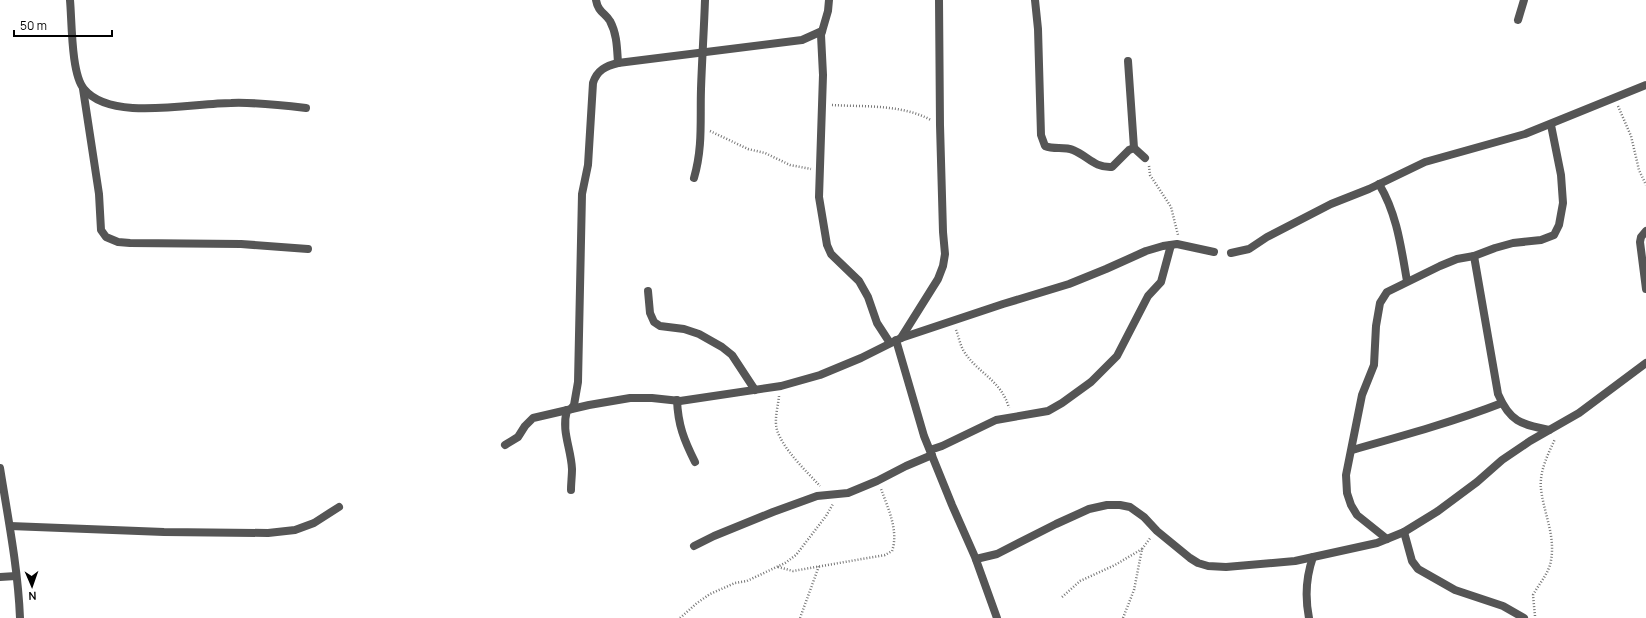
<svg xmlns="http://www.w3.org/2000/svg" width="1646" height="618" font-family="Manrope,sans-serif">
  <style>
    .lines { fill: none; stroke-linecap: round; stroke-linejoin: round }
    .path { stroke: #777; stroke-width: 2.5; stroke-dasharray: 1 2; stroke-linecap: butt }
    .street { stroke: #555; stroke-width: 8 }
  </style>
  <rect width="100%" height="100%" fill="#fff"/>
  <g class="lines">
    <g class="path">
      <path d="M 832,105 C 865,107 901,104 931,120"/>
      <polyline points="1618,106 1631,136 1639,170 1646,185"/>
      <polyline points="710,131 748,149 765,153 790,165 811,169"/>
      <polyline points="1149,166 1150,175 1171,207 1178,235"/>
      <path d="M 956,330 C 959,337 960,346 965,353 C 979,374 1001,380 1009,408"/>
      <path d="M 779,396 C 778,407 774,419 777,430 C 783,449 806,471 820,486"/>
      <path d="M 778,567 L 793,571 L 885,555 L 892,551 C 899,531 888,508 881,489"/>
      <polyline points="1062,597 1080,581 1115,565 1142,549"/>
      <path d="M 1535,616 L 1533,595 C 1539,584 1546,577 1550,565 C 1557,538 1544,515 1541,489 C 1539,472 1548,454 1555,439"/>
      <polyline points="680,618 697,603 710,594 735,583 747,581 785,563 796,555 826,516 833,504"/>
      <polyline points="800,618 819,566"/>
      <polyline points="1123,618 1134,590 1142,549 1151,537"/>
    </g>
    <g class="street">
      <path d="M 70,0 C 72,21 71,74 84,89 C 111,122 192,103 231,103 C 256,102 281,105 306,108"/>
      <path d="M 596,0 C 598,12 605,13 610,21 C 617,34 617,48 618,63"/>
      <polyline points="829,0 828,11 821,35 823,75 819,197 827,245 831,254 859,281 868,297 877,323 890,343"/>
      <path d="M 1035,0 L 1038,29 L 1041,135 L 1045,146 C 1054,150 1064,146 1073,150 C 1088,156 1094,168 1112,167 L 1129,150 L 1134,148 L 1145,158"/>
      <polyline points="1518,20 1524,0"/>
      <polyline points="1128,61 1134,148"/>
      <polyline points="83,89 99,194 101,230 106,237 118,242 130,243 241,244 308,249"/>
      <path d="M 694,178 C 703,147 700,120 701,89 C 702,59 704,30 705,0"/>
      <path d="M 1379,184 C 1397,214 1401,247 1407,281"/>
      <polyline points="1646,231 1641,237 1640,242 1646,289"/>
      <polyline points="1231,253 1249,249 1267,237 1331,204 1369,189 1425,162 1525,134 1646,85"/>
      <path d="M 1474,256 L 1498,394 C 1510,422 1521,424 1549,430"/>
      <polyline points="648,291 650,313 654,322 660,326 684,329 699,334 722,347 732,355 755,390"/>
      <polyline points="901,338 938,279 943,266 945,254 943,232 940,125 939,0"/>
      <polyline points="896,340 924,436 952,505 975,557 997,618"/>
      <path d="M 677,400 C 678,425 684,440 695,462"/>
      <path d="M 571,409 L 574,405 L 578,382 L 582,194 L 588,165 L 593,83 C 597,70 606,66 618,63 L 802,40 L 822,31"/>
      <path d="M 567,410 C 561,431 571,448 572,469 C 572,476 571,483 571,490"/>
      <polyline points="505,445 518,437 525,426 533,418 589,405 630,398 652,398 680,401 781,386 820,375 861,358 901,338 1003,304 1069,284 1106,269 1146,251 1163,246 1177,244 1214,252"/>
      <polyline points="930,450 942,446 996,420 1048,411 1062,403 1091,382 1117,356 1148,296 1161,282 1171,245"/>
      <path d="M 1352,450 C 1402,436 1453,422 1502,403"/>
      <path d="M 0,468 C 8,518 18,568 20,618"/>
      <polyline points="10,526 164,532 268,533 295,530 314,523 339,507"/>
      <polyline points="1404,532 1412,561 1418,569 1455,590 1503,606 1524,618"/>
      <polyline points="1387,539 1357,515 1351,505 1347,493 1346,475 1362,395 1374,365 1376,326 1380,303 1387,292 1440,266 1457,259 1474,256 1495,248 1513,243 1541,240 1554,235 1559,225 1563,203 1561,175 1551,125"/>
      <polyline points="694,546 714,536 773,512 817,496 848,493 877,481 906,466 932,455"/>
      <polyline points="976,559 997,554 1056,524 1089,509 1107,505 1120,505 1130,507 1144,517 1157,531 1190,558 1198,563 1208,566 1226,567 1295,561 1377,543 1404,532 1438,511 1477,482 1502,460 1530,441 1579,413 1646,363"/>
      <polyline points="0,577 16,576"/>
      <path d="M 1309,618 C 1305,598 1306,577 1313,557"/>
    </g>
  </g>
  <g transform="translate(32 586) rotate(178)" stroke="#ffffff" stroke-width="3" paint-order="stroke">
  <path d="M0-3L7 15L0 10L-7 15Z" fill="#000000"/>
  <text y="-6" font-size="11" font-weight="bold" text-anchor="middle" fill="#000000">N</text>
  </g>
  <path d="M14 30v6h98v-6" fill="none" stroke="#000000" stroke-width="2"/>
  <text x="20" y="30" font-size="12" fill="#000000" stroke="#ffffff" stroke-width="3" paint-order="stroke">50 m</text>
</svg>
